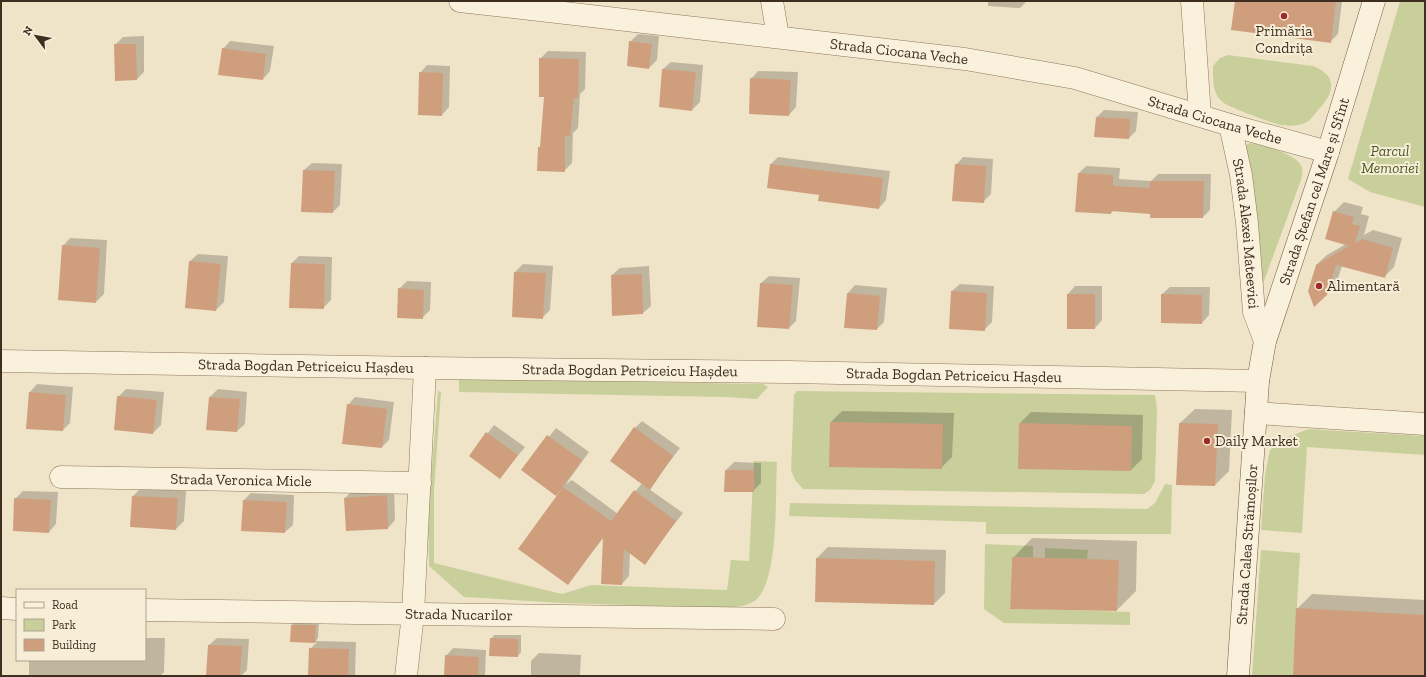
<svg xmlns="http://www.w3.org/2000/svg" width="1426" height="677" font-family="'Zilla Slab',serif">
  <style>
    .green { fill: #c9cf9b }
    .shadow { fill: #0003 }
    .building { fill: #cf9f7d }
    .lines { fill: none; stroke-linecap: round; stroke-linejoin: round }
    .street-casing { stroke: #8d765c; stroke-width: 23 }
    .secondary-casing { stroke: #6f573f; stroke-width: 23 }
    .street { stroke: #faf1dc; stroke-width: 22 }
    .secondary { stroke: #faf1dc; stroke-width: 22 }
    .poi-dot { fill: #9e2a2b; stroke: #f7eed8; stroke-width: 1.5 }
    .labels { text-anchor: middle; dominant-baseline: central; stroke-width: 4; stroke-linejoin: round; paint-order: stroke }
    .poi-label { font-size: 15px; fill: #3d2e20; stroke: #f7eed8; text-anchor: start }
    .street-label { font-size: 15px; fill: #3d2e20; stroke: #f7eed8 }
    .park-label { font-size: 15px; font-style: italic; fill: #4d5a26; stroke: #f7eed8 }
  </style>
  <rect width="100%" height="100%" fill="#f0e4c8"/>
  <g class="green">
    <polygon points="1400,1 1425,1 1425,207 1370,192 1348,179"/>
    <path d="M 1228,55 L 1313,66 C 1339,76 1334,94 1318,110 C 1314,115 1309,123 1302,124 C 1297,126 1286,126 1281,125 C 1274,124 1229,107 1224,103 C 1212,95 1213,79 1213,66 L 1220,58 Z"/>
    <path d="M 1250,143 C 1263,145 1299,154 1302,168 C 1303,171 1302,176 1301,180 L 1260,292 L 1245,145 Z"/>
    <polygon points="459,379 763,384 768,387 757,399 725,397 459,392"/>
    <path d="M 438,391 L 441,392 L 434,490 L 434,563 L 562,594 L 591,585 L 727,590 L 731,560 L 749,561 L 754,461 L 777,462 C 775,495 779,574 758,598 C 751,606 736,607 726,608 L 562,603 L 464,597 L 429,566 L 428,515 Z"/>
    <polygon points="797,391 1155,395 1157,409 1155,481 1150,490 1144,494 803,489 795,480 791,470 794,395"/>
    <polygon points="1308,429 1425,436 1425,455 1307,447 1302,533 1261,530 1265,475 1270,450 1288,437"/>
    <polygon points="1165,484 1172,485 1171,534 986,534 986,522 789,516 790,503 1147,509 1155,503"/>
    <polygon points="985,544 1033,546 1033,558 1012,557 1010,608 1130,612 1130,625 1004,623 984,609"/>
    <polygon points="1045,548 1088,550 1087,559 1045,558"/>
    <polygon points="1261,550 1300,553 1293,676 1252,676"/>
  </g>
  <g class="shadow">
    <polygon points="988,1 1027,1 1020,8 988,6"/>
    <polygon points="1236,1 1342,1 1338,34 1330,42"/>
    <polygon points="638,34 659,36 657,60 649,68 630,42"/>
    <polygon points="144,36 144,72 137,79 115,45 123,37"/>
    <polygon points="230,41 274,46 270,71 263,79 223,49"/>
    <polygon points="548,51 586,52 585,89 580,94 578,128 573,133 572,163 564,171 539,148 541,145 545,96 540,59"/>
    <polygon points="671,62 703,65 700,102 692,110 663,69"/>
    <polygon points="427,65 450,66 449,107 442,115 420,73"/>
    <polygon points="758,71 798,72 796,107 789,115 751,79"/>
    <polygon points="1104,110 1138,112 1136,131 1129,138 1097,117"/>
    <polygon points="778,157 890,171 886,200 879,208 820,194 770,165"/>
    <polygon points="963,157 993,159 991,194 983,202 956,165"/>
    <polygon points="312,163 342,164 340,205 333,212 304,170"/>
    <polygon points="1086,166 1120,168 1119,179 1151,181 1158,174 1211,174 1210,210 1203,217 1114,210 1111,213 1079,173"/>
    <polygon points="1344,202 1363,207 1361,214 1369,216 1364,235 1373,230 1402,238 1394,267 1384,277 1342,266 1336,284 1315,306 1316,265 1327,255 1346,244 1334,212"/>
    <polygon points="70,238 107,240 104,294 96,302 63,246"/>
    <polygon points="198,254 228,256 224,302 216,310 190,261"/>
    <polygon points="299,256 332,257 331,300 323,308 292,263"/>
    <polygon points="523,264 553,266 550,310 542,318 513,316 515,272"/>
    <polygon points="649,266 651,306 643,313 613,315 612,275 620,268"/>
    <polygon points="769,276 800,278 796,321 789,328 761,283"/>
    <polygon points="407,281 431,282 430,310 422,318 399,289"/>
    <polygon points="960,284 994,286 992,322 984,330 952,291"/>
    <polygon points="855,285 887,288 884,322 877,329 845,327 848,293"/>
    <polygon points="1075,286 1102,286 1102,320 1095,328 1068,294"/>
    <polygon points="1170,287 1210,287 1209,315 1202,323 1162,294"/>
    <polygon points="37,384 73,387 70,423 63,430 27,428 30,392"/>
    <polygon points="126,389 164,392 161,425 153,433 118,397"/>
    <polygon points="218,389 247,392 245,424 237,431 208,429 210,397"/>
    <polygon points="355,397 394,402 389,440 382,447 348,405"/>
    <polygon points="1195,409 1232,410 1229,471 1215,485 1177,484 1180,423"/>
    <polygon points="842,411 954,413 952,457 941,468 830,466 831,422"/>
    <polygon points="1031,412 1143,415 1142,459 1131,470 1020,423"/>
    <polygon points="642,421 680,448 649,489 683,513 644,563 630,553 629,576 622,584 604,537 568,584 561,490 556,495 523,470 556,428 589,452 566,484 572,480 618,514 642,483 635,428"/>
    <polygon points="494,425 525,447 500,478 470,456"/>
    <polygon points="734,462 761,463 761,483 753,491 726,470"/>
    <polygon points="141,488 186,491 184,521 176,529 131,526 133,496"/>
    <polygon points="394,488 395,520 388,528 345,498 353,490"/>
    <polygon points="23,491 58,492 56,524 49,532 15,499"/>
    <polygon points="251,493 294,495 293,525 285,532 244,500"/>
    <polygon points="1032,538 1137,541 1136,591 1117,610 1013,558"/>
    <polygon points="828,547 946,550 945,593 934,604 816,601 817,558"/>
    <polygon points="1312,594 1425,600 1425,676 1294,674 1297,609"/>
    <polygon points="296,621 319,622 318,638 316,641 356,642 355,676 309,676 310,649 317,642 291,641 292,625"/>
    <polygon points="494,635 521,635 521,652 518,656 491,639"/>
    <polygon points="145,638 165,638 164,672 160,676 29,676 29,660 145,660"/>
    <polygon points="217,638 249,639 247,670 241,676 207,676 209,645"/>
    <polygon points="453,648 486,650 485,676 445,676 446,656"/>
    <polygon points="539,653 581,655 580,676 531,676 531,661"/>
  </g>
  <g class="building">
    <polygon points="1235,1 1336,1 1331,43 1231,30"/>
    <polygon points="629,41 652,44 649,69 627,66"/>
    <polygon points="114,44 136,44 137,80 115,81"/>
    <polygon points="222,48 266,54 263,80 218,75"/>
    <polygon points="539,58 579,59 578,98 574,98 570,136 565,136 565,172 537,171 538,147 540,147 544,97 539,97"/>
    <polygon points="662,69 696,72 692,111 659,107"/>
    <polygon points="419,72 443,73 442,116 418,115"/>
    <polygon points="750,78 791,80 789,116 749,114"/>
    <polygon points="1096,117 1130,119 1129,139 1094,137"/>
    <polygon points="770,164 883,178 879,209 818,201 819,195 767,188"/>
    <polygon points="955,164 986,166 984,203 952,201"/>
    <polygon points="303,170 335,171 333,213 301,212"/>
    <polygon points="1078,173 1113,175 1113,186 1150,188 1150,181 1204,181 1203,218 1150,218 1150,214 1111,211 1111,214 1075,212"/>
    <polygon points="1333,211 1354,217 1352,224 1360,226 1355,243 1362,239 1393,248 1385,278 1336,265 1327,295 1314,307 1308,291 1316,265 1349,246 1325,239"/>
    <polygon points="62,245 100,248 96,303 58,300"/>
    <polygon points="189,261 221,264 216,311 185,308"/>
    <polygon points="291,263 325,264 324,309 289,308"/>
    <polygon points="514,272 546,273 543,319 512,317"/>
    <polygon points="642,274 643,314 612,316 611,275"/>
    <polygon points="760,283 793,285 789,329 757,327"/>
    <polygon points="398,288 424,290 423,319 397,318"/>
    <polygon points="951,291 987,293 985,331 949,329"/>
    <polygon points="847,293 880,296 877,330 844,328"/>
    <rect x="1067" y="294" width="28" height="35"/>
    <polygon points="1161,294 1202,295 1202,324 1161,323"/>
    <polygon points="29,392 66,395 63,431 26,429"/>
    <polygon points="117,396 157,400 153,434 114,430"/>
    <polygon points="209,397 240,399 237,432 206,430"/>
    <polygon points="347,404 387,409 382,448 342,444"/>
    <polygon points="830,422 943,424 942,469 829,467"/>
    <polygon points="1019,423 1132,426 1131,471 1018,469"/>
    <polygon points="1179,423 1218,424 1215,486 1176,485"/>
    <polygon points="634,427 673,456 650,490 610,461"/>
    <polygon points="486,432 518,455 500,479 469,456"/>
    <polygon points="547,435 582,460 556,496 521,470"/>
    <polygon points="725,470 754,470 754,492 724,492"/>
    <polygon points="563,487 611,521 634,490 676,521 645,565 624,549 622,585 601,584 603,537 568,585 518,549"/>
    <polygon points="387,495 388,529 346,531 344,498"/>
    <polygon points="132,496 178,498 176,530 130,527"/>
    <polygon points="14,498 51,500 49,533 13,531"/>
    <polygon points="243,500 287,502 285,533 241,531"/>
    <polygon points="1012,557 1119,560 1117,611 1010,609"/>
    <polygon points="816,558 935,561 934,605 815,602"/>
    <polygon points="1296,608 1425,615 1425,676 1293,675"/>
    <polygon points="291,625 316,625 315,643 290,642"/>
    <polygon points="490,638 518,639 518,657 489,656"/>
    <polygon points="208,645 242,646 240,676 206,676"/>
    <polygon points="309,648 349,649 348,676 308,676"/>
    <polygon points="445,655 479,657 478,676 444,676"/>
  </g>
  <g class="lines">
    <g class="street-casing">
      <g id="street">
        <path id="s1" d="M 460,1 L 965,59 L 1075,78 L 1230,125 L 1328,152"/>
        <polyline points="772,1 778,37"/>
        <polyline points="1192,1 1200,115"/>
        <path id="s2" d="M 1230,125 L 1241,175 L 1247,223 L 1254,312 L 1265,341"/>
        <path id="s3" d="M 1,361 L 425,368 L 788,372 L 1258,381"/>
        <polyline points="1256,413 1425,424"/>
        <path id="s4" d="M 61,477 L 420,483"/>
        <polyline points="1,608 17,609"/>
        <path id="s5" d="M 145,610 L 774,619"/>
        <polyline points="406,676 413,614 425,368"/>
      </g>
    </g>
    <g class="secondary-casing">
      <g id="secondary">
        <path id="s6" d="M 1238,676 L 1258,381 L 1265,341 L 1328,152 L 1374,1"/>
      </g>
    </g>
    <use href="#street" class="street"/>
    <use href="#secondary" class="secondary"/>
  </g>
  <g class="poi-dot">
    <circle cx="1284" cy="16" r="4"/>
    <circle cx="1319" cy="286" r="4"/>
    <circle cx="1207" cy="441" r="4"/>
  </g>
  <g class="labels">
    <g class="poi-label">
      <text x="1284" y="31" text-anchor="middle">Primăria<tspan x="1284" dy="17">Condrița</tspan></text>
      <text x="1327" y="286">Alimentară</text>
      <text x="1215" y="441">Daily Market</text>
    </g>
    <g class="street-label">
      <text stroke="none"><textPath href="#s1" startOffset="442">Strada Ciocana Veche</textPath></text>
      <text stroke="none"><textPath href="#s1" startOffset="766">Strada Ciocana Veche</textPath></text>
      <text stroke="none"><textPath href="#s6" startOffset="494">Strada Ștefan cel Mare și Sfînt</textPath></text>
      <text stroke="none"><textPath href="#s2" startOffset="110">Strada Alexei Mateevici</textPath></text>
      <text stroke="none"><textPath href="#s3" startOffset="305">Strada Bogdan Petriceicu Hașdeu</textPath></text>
      <text stroke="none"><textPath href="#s3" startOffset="629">Strada Bogdan Petriceicu Hașdeu</textPath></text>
      <text stroke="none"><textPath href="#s3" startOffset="953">Strada Bogdan Petriceicu Hașdeu</textPath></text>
      <text stroke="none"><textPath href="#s4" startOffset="180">Strada Veronica Micle</textPath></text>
      <text stroke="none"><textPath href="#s6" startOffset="132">Strada Calea Strămoșilor</textPath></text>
      <text stroke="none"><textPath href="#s5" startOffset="314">Strada Nucarilor</textPath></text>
    </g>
    <g class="park-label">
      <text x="1390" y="151">Parcul<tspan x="1390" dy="17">Memoriei</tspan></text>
    </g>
  </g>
  <rect width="1426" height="677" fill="none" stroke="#3d2e20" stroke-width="4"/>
  <rect x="16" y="589" width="130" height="72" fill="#f7eed8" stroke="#ada18e"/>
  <rect x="24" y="602" width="20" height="6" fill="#faf1dc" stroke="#ada18e"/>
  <text x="52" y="609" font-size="12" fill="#3d2e20">Road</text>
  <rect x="24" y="619" width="20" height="12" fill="#c9cf9b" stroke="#ada18e"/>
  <text x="52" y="629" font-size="12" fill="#3d2e20">Park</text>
  <rect x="24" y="639" width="20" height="12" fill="#cf9f7d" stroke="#ada18e"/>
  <text x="52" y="649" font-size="12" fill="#3d2e20">Building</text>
  <g transform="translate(36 36) rotate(302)" stroke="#f7eed8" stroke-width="3" paint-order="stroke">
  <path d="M0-3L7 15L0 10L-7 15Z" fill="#3d2e20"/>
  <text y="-6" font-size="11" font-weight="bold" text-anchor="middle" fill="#3d2e20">N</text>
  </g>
</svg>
